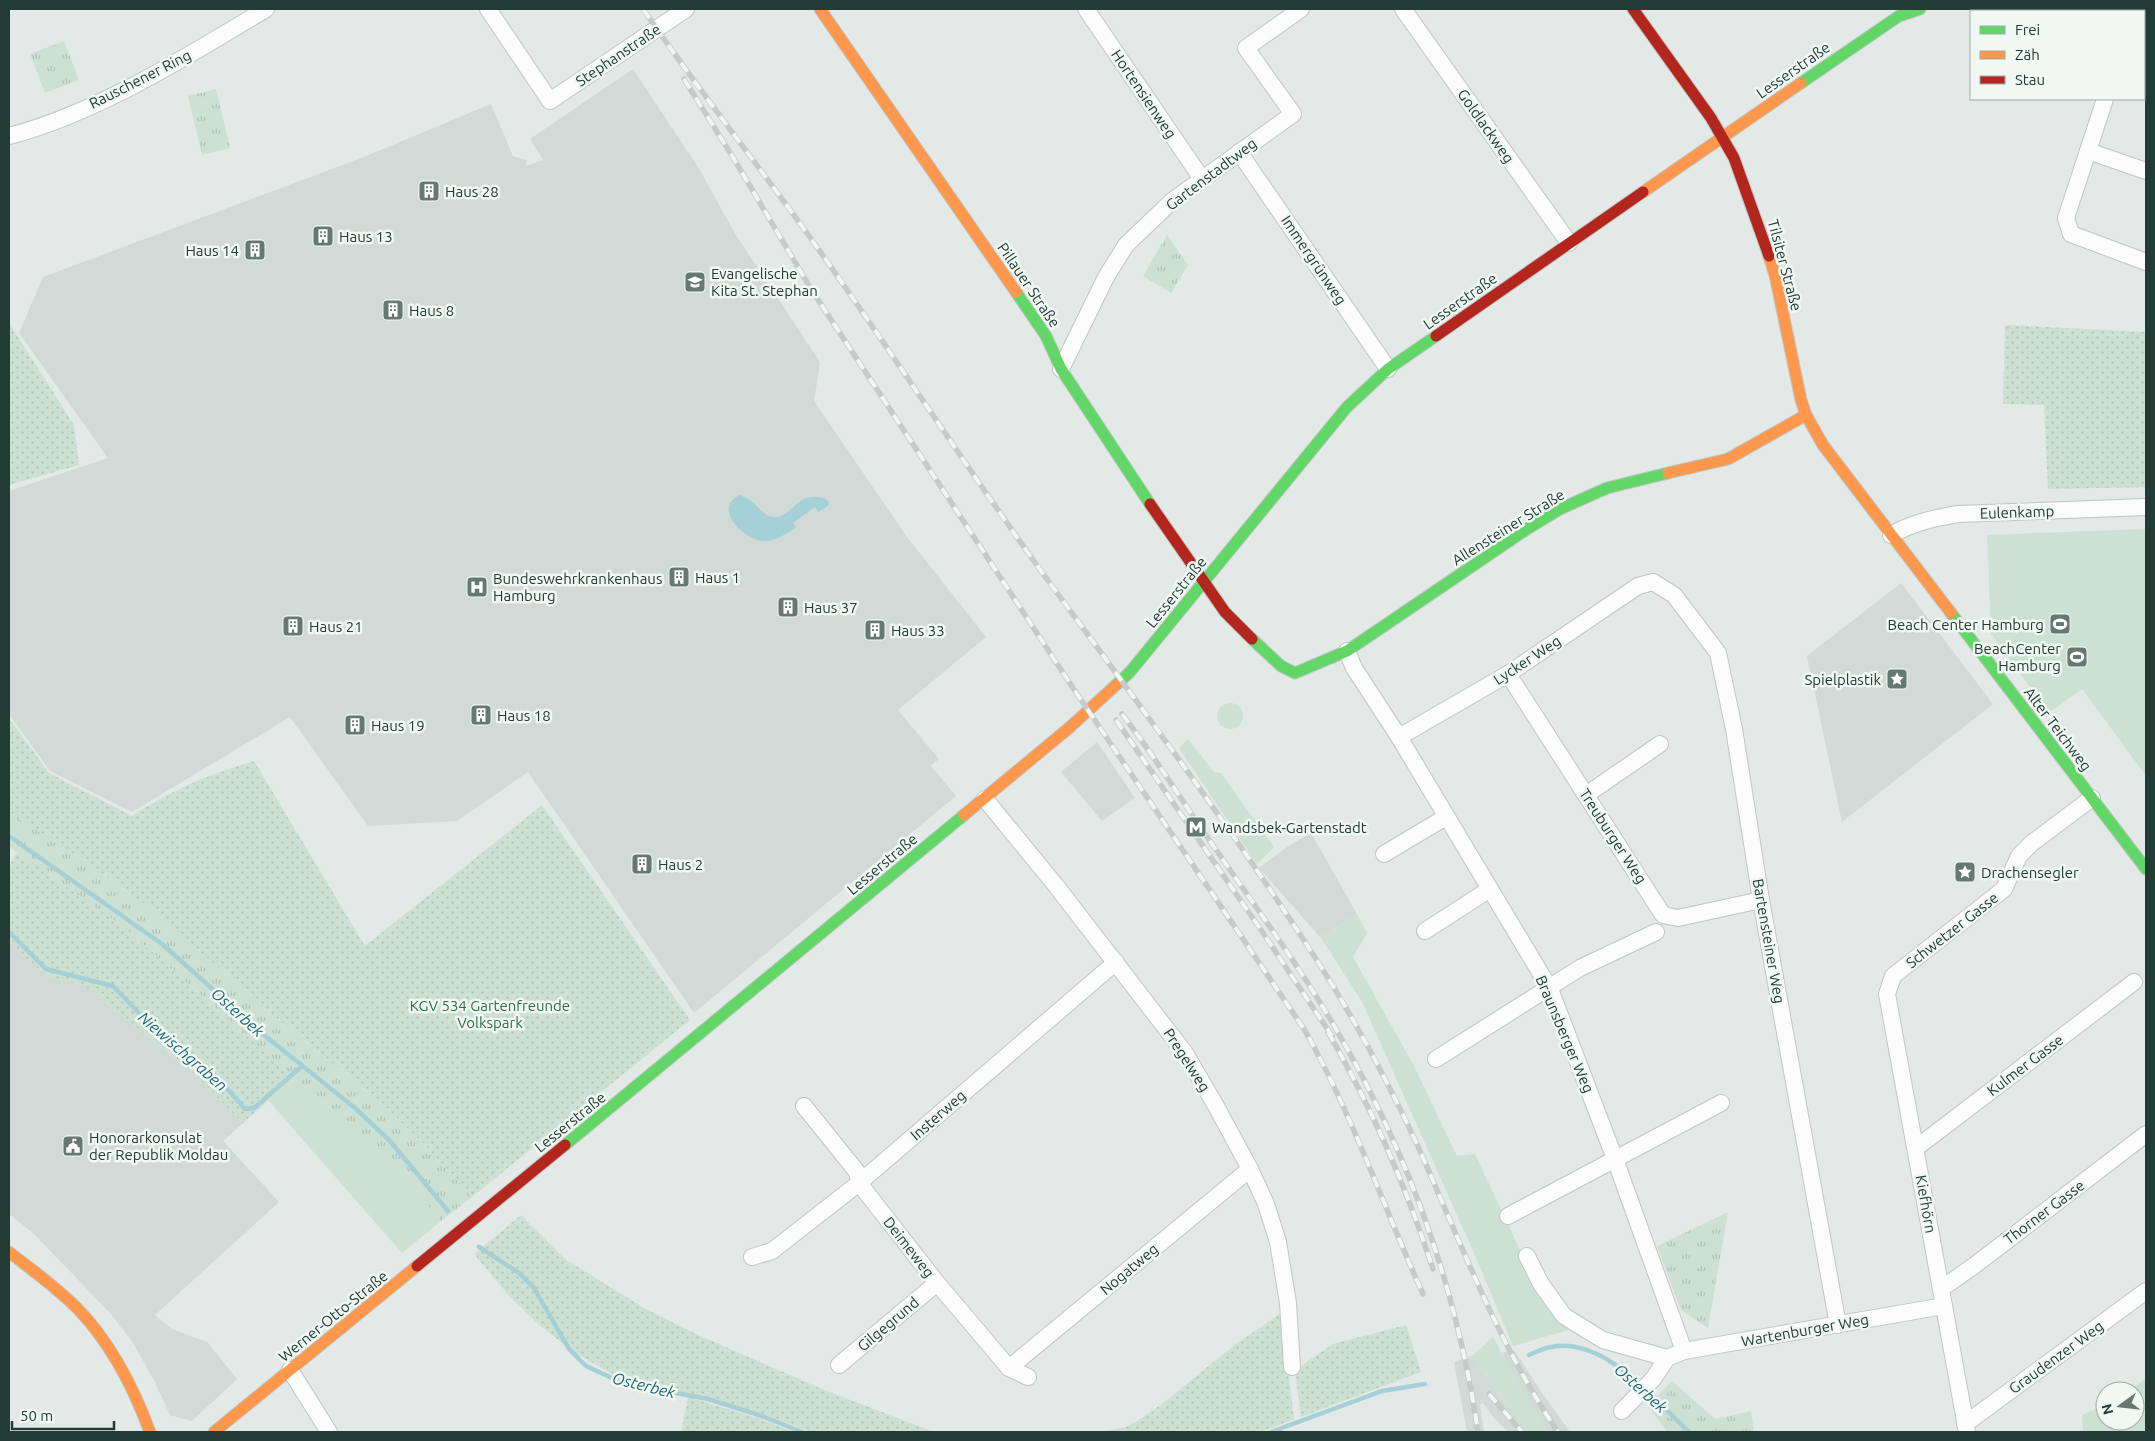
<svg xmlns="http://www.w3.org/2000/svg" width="2155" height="1441" font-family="Ubuntu,sans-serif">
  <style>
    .built { fill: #d1dad6 }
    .grass { fill: #cde1d3 }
    .park { fill: url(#park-tufts) }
    .garden { fill: url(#garden-dots) }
    .water { fill: #a5d0d5 }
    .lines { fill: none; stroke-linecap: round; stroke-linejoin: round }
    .stream { stroke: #a5d0d5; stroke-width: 4.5 }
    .street-casing { stroke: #c0c6c3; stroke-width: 18 }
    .fast-casing { stroke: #bfc6c3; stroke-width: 13 }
    .slow-casing { stroke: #bfc6c3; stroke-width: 13 }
    .jam-casing { stroke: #bfc6c3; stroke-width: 13 }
    .street { stroke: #fbfcfb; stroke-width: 16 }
    .fast { stroke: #63d668; stroke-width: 11 }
    .slow { stroke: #ff974d; stroke-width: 11 }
    .jam { stroke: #b3261e; stroke-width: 11 }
    .rail-casing { stroke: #c6cac9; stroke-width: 5.5 }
    .rail { stroke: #f1f8f4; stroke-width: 4; stroke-dasharray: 11; stroke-linecap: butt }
    .labels { text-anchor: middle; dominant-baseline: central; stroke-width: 5; stroke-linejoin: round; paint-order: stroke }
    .street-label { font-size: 15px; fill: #223b34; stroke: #f1f8f4 }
    .poi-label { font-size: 15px; fill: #223b34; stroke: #f1f8f4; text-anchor: start }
    .park-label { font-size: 15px; fill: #2e7046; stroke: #f1f8f4 }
    .water-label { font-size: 16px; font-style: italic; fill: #1f6874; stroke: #f1f8f4 }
  </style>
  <defs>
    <pattern id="park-tufts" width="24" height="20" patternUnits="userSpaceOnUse" patternTransform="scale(1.25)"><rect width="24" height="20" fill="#cde1d3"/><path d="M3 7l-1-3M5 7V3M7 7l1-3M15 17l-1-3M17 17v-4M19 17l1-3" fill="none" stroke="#b0c2b6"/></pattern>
    <pattern id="garden-dots" width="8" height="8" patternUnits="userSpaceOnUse" patternTransform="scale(1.25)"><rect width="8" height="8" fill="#cde1d3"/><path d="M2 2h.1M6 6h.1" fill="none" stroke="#b0c2b6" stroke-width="1.8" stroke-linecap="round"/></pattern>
  </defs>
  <rect width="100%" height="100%" fill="#e3e9e6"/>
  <g class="built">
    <polygon points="633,69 698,167 736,235 820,362 814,401 907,537 986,637 898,710 939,759 931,766 956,796 694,1013 528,772 457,821 368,826 290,717 132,812 50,771 9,714 9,491 108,458 19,333 43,277 364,157 491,104 513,156 526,160 526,166 543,160 530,139"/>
    <polygon points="1901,583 1993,704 1842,822 1807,656"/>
    <polygon points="1097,742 1135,798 1102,821 1061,772"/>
    <polygon points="1311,833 1357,914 1321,938 1259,868 1287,847"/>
    <polygon points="9,939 47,976 84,985 192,1072 243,1123 223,1141 279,1202 155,1315 172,1329 207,1342 237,1379 192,1421 170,1415 154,1380 133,1343 111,1314 33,1233 9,1214"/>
    <polygon points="1514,1350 1543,1394 1570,1432 1549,1432 1543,1425 1502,1353"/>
    <polygon points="1472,1356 1504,1403 1531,1432 1508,1432 1494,1418 1483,1403 1480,1405 1484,1432 1467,1432 1454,1362"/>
  </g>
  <g class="grass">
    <polygon points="2146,529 2146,776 2082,689 2049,713 1991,634 1987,535"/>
    <circle cx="1230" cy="716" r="13"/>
    <polygon points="1188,739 1214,772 1221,773 1274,847 1257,864 1179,748"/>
    <polygon points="1357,914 1367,933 1353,957 1414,1066 1457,1156 1475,1154 1539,1290 1572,1329 1513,1346 1474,1253 1362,1002 1321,938"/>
    <polygon points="294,1078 380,1151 441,1221 402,1253 268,1100"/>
    <polygon points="1493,1337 1543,1425 1549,1432 1531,1432 1504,1403 1472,1356"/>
    <polygon points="2146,1378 2146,1432 2083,1432 2082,1415 2105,1405 2105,1421 2135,1421 2135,1391 2129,1391"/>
  </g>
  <g class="park">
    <polygon points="64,41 79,80 45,93 30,54"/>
    <polygon points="216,89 230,148 202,155 188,96"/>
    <polygon points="1167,235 1188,265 1171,293 1143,276"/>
    <polygon points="9,812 92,866 147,906 274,1016 380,1101 426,1146 472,1197 441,1221 380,1151 294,1078 124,927 9,847"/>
    <polygon points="1728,1212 1708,1328 1681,1310 1657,1246"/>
    <polygon points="1672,1381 1715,1419 1751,1411 1754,1432 1667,1432 1648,1406"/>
  </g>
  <g class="garden">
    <polygon points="9,323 74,425 79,465 9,485"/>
    <polygon points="2005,325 2146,332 2146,487 2048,489 2044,405 2003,404"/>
    <path d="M 9,718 L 49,773 L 132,816 C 172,790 209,774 254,761 L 365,946 L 542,805 L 690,1020 L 472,1197 L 426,1146 L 380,1101 L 274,1016 L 147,906 L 92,866 L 9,812 Z"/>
    <polygon points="17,852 124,927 294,1078 243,1123 192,1072 84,985 47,976 16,949 17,947 9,939 9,866"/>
    <polygon points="521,1215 565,1259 644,1308 696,1334 822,1389 934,1432 810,1432 760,1413 708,1397 623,1380 575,1353 537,1323 510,1297 474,1254"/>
    <polygon points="1281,1313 1294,1419 1262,1432 1099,1432 1126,1427 1137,1421 1162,1404 1237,1343"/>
    <polygon points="1406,1325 1421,1372 1301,1417 1295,1370 1333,1344"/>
    <polygon points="688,1397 758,1418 794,1432 681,1432"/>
  </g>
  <path class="water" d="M 740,495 C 755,500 758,511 769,516 C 784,522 793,504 804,499 C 810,496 818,497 824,498 L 829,502 L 828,506 L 818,512 L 815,507 L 793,523 L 796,527 C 786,534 776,541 764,541 C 745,541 711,508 740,495 Z"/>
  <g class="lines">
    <g class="stream">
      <polyline points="9,836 162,944 264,1035 355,1108 390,1141 448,1211"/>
      <polyline points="9,932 46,969 113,986 159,1034 217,1077 245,1109 254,1108 302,1066"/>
      <polyline points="479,1247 519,1273 534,1288 569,1349 586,1366 623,1383 708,1399 759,1415 802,1432"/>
      <path d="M 1529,1355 C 1536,1352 1544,1348 1551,1347 C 1604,1336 1655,1400 1689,1432"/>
      <polyline points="1271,1432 1382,1391 1425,1384"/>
    </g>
    <g class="street-casing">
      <g id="street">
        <polyline points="488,9 550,101 686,9"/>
        <polyline points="1086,9 1202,179"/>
        <polyline points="1403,9 1569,243"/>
        <polyline points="2132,11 2133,9"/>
        <polyline points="2105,99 2066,218 2071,234 2146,262"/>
        <path d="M 9,136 C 97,113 188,56 266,9"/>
        <polyline points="2088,151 2146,171"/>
        <polyline points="1239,152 1388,369"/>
        <polyline points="1061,369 1106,277 1126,245 1172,201 1293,114 1246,48 1301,9"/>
        <path d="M 1891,535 C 1912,523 1934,518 1958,514 L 2146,507"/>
        <polyline points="1347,651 1354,668 1399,737 1550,989 1615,1159 1684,1351"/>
        <polyline points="1508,674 1663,915 1678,918 1761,900"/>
        <polyline points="1399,737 1508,674 1638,586 1653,582 1674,595 1718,653 1734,729 1761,900 1838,1325"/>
        <polyline points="1586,795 1660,744"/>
        <polyline points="985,799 1057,887 1185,1053 1216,1106 1250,1169 1266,1204 1278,1242 1288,1303 1292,1367"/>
        <polyline points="1384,854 1446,817"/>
        <polyline points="1425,931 1490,889"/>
        <polyline points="1436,1059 1580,968 1656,932"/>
        <polyline points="804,1106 857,1172 859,1183 937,1283 1009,1368 1028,1377"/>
        <polyline points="1916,1148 2134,982"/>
        <polyline points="1508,1216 1721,1103"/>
        <polyline points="1527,1256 1541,1284 1564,1316 1603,1340 1667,1358 1684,1351 1944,1306"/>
        <polyline points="752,1257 772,1251 859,1183 1116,962"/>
        <polyline points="1941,1289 1975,1265 2146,1134"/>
        <polyline points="839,1365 937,1283"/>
        <polyline points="1009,1368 1250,1169"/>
        <polyline points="290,1370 329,1432"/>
        <polyline points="1622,1411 1653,1379 1667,1358"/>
        <polyline points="1965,1424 2146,1291"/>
        <polyline points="1967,1432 1887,994 1893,976 2004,889 2019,856 2032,843 2092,798"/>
      </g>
    </g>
    <g class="fast-casing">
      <g id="fast">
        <polyline points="1801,83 1899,16 1920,9"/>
        <polyline points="1016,292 1046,336 1061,369 1150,504"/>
        <polyline points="1951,613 2146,869"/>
        <polyline points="1252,639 1281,666 1295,673 1347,651 1527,529 1560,509 1607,488 1668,473"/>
        <polyline points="1116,685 1130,672 1347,407 1388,369 1436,336"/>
        <polyline points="565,1145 964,815"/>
      </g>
    </g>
    <g class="slow-casing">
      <g id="slow">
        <polyline points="820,9 1016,292"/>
        <polyline points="1643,192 1801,83"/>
        <polyline points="1769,256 1775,275 1801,400 1806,415 1823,445 1951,613"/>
        <polyline points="1668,473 1728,459 1806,415"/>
        <polyline points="964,815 1069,728 1116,685"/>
        <path d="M 9,1252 C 32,1270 56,1287 77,1308 C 111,1343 133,1386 150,1432"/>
        <polyline points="214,1432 417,1266"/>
      </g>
    </g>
    <g class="jam-casing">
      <g id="jam">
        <polyline points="1633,9 1711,118 1734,158 1769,256"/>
        <polyline points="1436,336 1643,192"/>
        <polyline points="1150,504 1225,612 1252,639"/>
        <polyline points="417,1266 565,1145"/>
      </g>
    </g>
    <use href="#street" class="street"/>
    <use href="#fast" class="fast"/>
    <use href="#slow" class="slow"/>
    <use href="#jam" class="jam"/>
    <g class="rail-casing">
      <g id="rail">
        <path d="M 643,9 C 693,82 747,151 799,222 C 886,342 965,467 1052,586 C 1143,710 1235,833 1318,962 C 1355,1020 1387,1080 1416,1142 C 1461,1242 1496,1341 1558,1432"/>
        <path d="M 684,79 L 734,159 L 811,289 L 1075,691 L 1304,1029 C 1352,1113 1383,1206 1423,1294"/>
        <path d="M 1122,714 C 1156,758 1185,806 1217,851 C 1256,908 1298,964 1333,1024 C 1407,1149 1457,1288 1478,1432"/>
        <polyline points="1116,720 1261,930 1332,1036"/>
        <path d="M 1328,1032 C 1372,1108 1406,1186 1433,1269"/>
        <polyline points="1489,1394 1522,1432"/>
      </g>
    </g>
    <use href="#rail" class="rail"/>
  </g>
  <defs>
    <g id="building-square" transform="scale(1.125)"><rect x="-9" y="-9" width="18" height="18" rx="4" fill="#667872" stroke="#f1f8f4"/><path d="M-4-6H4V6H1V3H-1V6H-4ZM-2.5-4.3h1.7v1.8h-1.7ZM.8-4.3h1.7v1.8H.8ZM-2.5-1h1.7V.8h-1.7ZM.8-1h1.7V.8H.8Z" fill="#fff"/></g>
    <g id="school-square" transform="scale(1.125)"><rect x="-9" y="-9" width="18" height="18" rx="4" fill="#667872" stroke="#f1f8f4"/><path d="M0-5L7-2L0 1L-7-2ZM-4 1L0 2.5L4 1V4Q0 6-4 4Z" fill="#fff"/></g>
    <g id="hospital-square" transform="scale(1.125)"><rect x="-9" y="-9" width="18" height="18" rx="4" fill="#667872" stroke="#f1f8f4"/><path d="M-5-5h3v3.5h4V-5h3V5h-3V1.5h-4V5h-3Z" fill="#fff"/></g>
    <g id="stadium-square" transform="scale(1.125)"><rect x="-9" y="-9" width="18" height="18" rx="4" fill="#667872" stroke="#f1f8f4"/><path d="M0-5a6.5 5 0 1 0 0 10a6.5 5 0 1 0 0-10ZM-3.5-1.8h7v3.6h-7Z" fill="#fff"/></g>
    <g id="sight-square" transform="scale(1.125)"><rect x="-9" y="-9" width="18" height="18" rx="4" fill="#667872" stroke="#f1f8f4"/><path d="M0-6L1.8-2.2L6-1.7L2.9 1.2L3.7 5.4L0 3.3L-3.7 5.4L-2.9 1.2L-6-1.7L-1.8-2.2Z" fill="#fff"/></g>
    <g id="metro-square" transform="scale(1.125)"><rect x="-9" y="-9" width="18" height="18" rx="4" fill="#667872" stroke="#f1f8f4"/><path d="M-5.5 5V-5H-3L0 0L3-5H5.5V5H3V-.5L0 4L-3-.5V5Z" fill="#fff"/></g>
    <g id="civic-square" transform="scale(1.125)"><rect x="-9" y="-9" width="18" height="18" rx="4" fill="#667872" stroke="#f1f8f4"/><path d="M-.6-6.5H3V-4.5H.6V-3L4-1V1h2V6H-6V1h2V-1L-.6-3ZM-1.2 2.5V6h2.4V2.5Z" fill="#fff"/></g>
  </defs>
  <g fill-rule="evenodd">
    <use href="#building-square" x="429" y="191"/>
    <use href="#building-square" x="323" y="236"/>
    <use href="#building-square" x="255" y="250"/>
    <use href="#school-square" x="695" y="282"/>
    <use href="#building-square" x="393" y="310"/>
    <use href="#building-square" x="679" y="577"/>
    <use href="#hospital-square" x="477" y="587"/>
    <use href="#building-square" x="788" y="607"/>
    <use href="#stadium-square" x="2060" y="624"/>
    <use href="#building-square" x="293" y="626"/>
    <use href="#building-square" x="875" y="630"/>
    <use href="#stadium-square" x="2077" y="657"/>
    <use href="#sight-square" x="1897" y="679"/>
    <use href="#building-square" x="481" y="715"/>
    <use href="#building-square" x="355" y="725"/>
    <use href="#metro-square" x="1196" y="827"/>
    <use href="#building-square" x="642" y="864"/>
    <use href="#sight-square" x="1965" y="872"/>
    <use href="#civic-square" x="73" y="1146"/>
  </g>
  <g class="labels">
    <g class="street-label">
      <text transform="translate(618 55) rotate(-34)">Stephanstraße</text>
      <text transform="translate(1793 70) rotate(-35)">Lesserstraße</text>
      <text transform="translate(140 79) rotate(-27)">Rauschener Ring</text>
      <text transform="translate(1144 94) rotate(56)">Hortensienweg</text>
      <text transform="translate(1486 126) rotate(55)">Goldlackweg</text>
      <text transform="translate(1211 174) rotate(-37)">Gartenstadtweg</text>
      <text transform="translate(1314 260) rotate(56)">Immergrünweg</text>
      <text transform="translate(1785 265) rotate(75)">Tilsiter Straße</text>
      <text transform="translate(1029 285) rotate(56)">Pillauer Straße</text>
      <text transform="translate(1460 301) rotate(-35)">Lesserstraße</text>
      <text transform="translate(2017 512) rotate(-2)">Eulenkamp</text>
      <text transform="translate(1508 527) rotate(-32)">Allensteiner Straße</text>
      <text transform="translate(1176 592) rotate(-51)">Lesserstraße</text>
      <text transform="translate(1527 660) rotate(-33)">Lycker Weg</text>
      <text transform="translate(2058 729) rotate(53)">Alter Teichweg</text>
      <text transform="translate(1613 836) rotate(57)">Treuburger Weg</text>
      <text transform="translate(882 864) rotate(-40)">Lesserstraße</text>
      <text transform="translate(1952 930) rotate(-38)">Schwetzer Gasse</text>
      <text transform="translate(1769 941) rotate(80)">Bartensteiner Weg</text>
      <text transform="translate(1565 1034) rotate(67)">Braunsberger Weg</text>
      <text transform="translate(1187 1060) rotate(57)">Pregelweg</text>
      <text transform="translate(2025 1065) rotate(-37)">Kulmer Gasse</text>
      <text transform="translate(938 1115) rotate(-41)">Insterweg</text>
      <text transform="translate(570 1122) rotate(-39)">Lesserstraße</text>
      <text transform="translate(1926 1204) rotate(80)">Kiefhörn</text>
      <text transform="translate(2044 1212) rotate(-37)">Thorner Gasse</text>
      <text transform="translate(909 1247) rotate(52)">Deimeweg</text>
      <text transform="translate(1129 1269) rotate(-40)">Nogatweg</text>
      <text transform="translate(333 1316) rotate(-39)">Werner-Otto-Straße</text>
      <text transform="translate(888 1324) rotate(-40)">Gilgegrund</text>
      <text transform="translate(1805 1330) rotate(-10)">Wartenburger Weg</text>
      <text transform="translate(2056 1357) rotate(-36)">Graudenzer Weg</text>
    </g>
    <g class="poi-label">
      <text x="445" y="191">Haus 28</text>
      <text x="339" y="236">Haus 13</text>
      <text x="239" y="250" text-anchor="end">Haus 14</text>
      <text x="711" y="273">Evangelische<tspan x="711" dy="17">Kita St. Stephan</tspan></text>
      <text x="409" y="310">Haus 8</text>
      <text x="695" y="577">Haus 1</text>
      <text x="493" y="578">Bundeswehrkrankenhaus<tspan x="493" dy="17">Hamburg</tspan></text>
      <text x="804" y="607">Haus 37</text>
      <text x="2044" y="624" text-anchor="end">Beach Center Hamburg</text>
      <text x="309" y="626">Haus 21</text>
      <text x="891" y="630">Haus 33</text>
      <text x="2061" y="648" text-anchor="end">BeachCenter<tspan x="2061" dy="17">Hamburg</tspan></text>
      <text x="1881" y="679" text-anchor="end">Spielplastik</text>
      <text x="497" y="715">Haus 18</text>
      <text x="371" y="725">Haus 19</text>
      <text x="1212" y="827">Wandsbek-Gartenstadt</text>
      <text x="658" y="864">Haus 2</text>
      <text x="1981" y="872">Drachensegler</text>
      <text x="89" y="1137">Honorarkonsulat<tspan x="89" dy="17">der Republik Moldau</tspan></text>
    </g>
    <g class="park-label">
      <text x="490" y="1005">KGV 534 Gartenfreunde<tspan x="490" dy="17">Volkspark</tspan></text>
    </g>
    <g class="water-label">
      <text transform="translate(238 1012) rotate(42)">Osterbek</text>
      <text transform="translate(183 1051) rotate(41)">Niewischgraben</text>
      <text transform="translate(644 1385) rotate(14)">Osterbek</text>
      <text transform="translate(1641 1388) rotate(42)">Osterbek</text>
    </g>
  </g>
  <rect width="2155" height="1441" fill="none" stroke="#223b34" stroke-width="20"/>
  <rect x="1970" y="10" width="175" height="90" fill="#f1f8f4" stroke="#9eaca7"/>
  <rect x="1980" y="26" width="25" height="8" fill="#63d668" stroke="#9eaca7"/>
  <text x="2015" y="35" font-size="15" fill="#223b34">Frei</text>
  <rect x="1980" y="51" width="25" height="8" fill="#ff974d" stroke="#9eaca7"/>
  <text x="2015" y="60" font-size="15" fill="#223b34">Zäh</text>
  <rect x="1980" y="76" width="25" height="8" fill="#b3261e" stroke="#9eaca7"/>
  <text x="2015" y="85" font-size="15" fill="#223b34">Stau</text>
  <g transform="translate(2120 1406) rotate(255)"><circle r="24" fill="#f1f8f4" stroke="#9eaca7"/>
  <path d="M0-4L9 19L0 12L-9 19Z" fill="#667872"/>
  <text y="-8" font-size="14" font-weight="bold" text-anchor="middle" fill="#223b34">N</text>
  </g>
  <path d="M12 1421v8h102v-8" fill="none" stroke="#223b34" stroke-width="2.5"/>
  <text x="20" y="1421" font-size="15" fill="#223b34" stroke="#f1f8f4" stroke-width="4" paint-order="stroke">50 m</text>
</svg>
